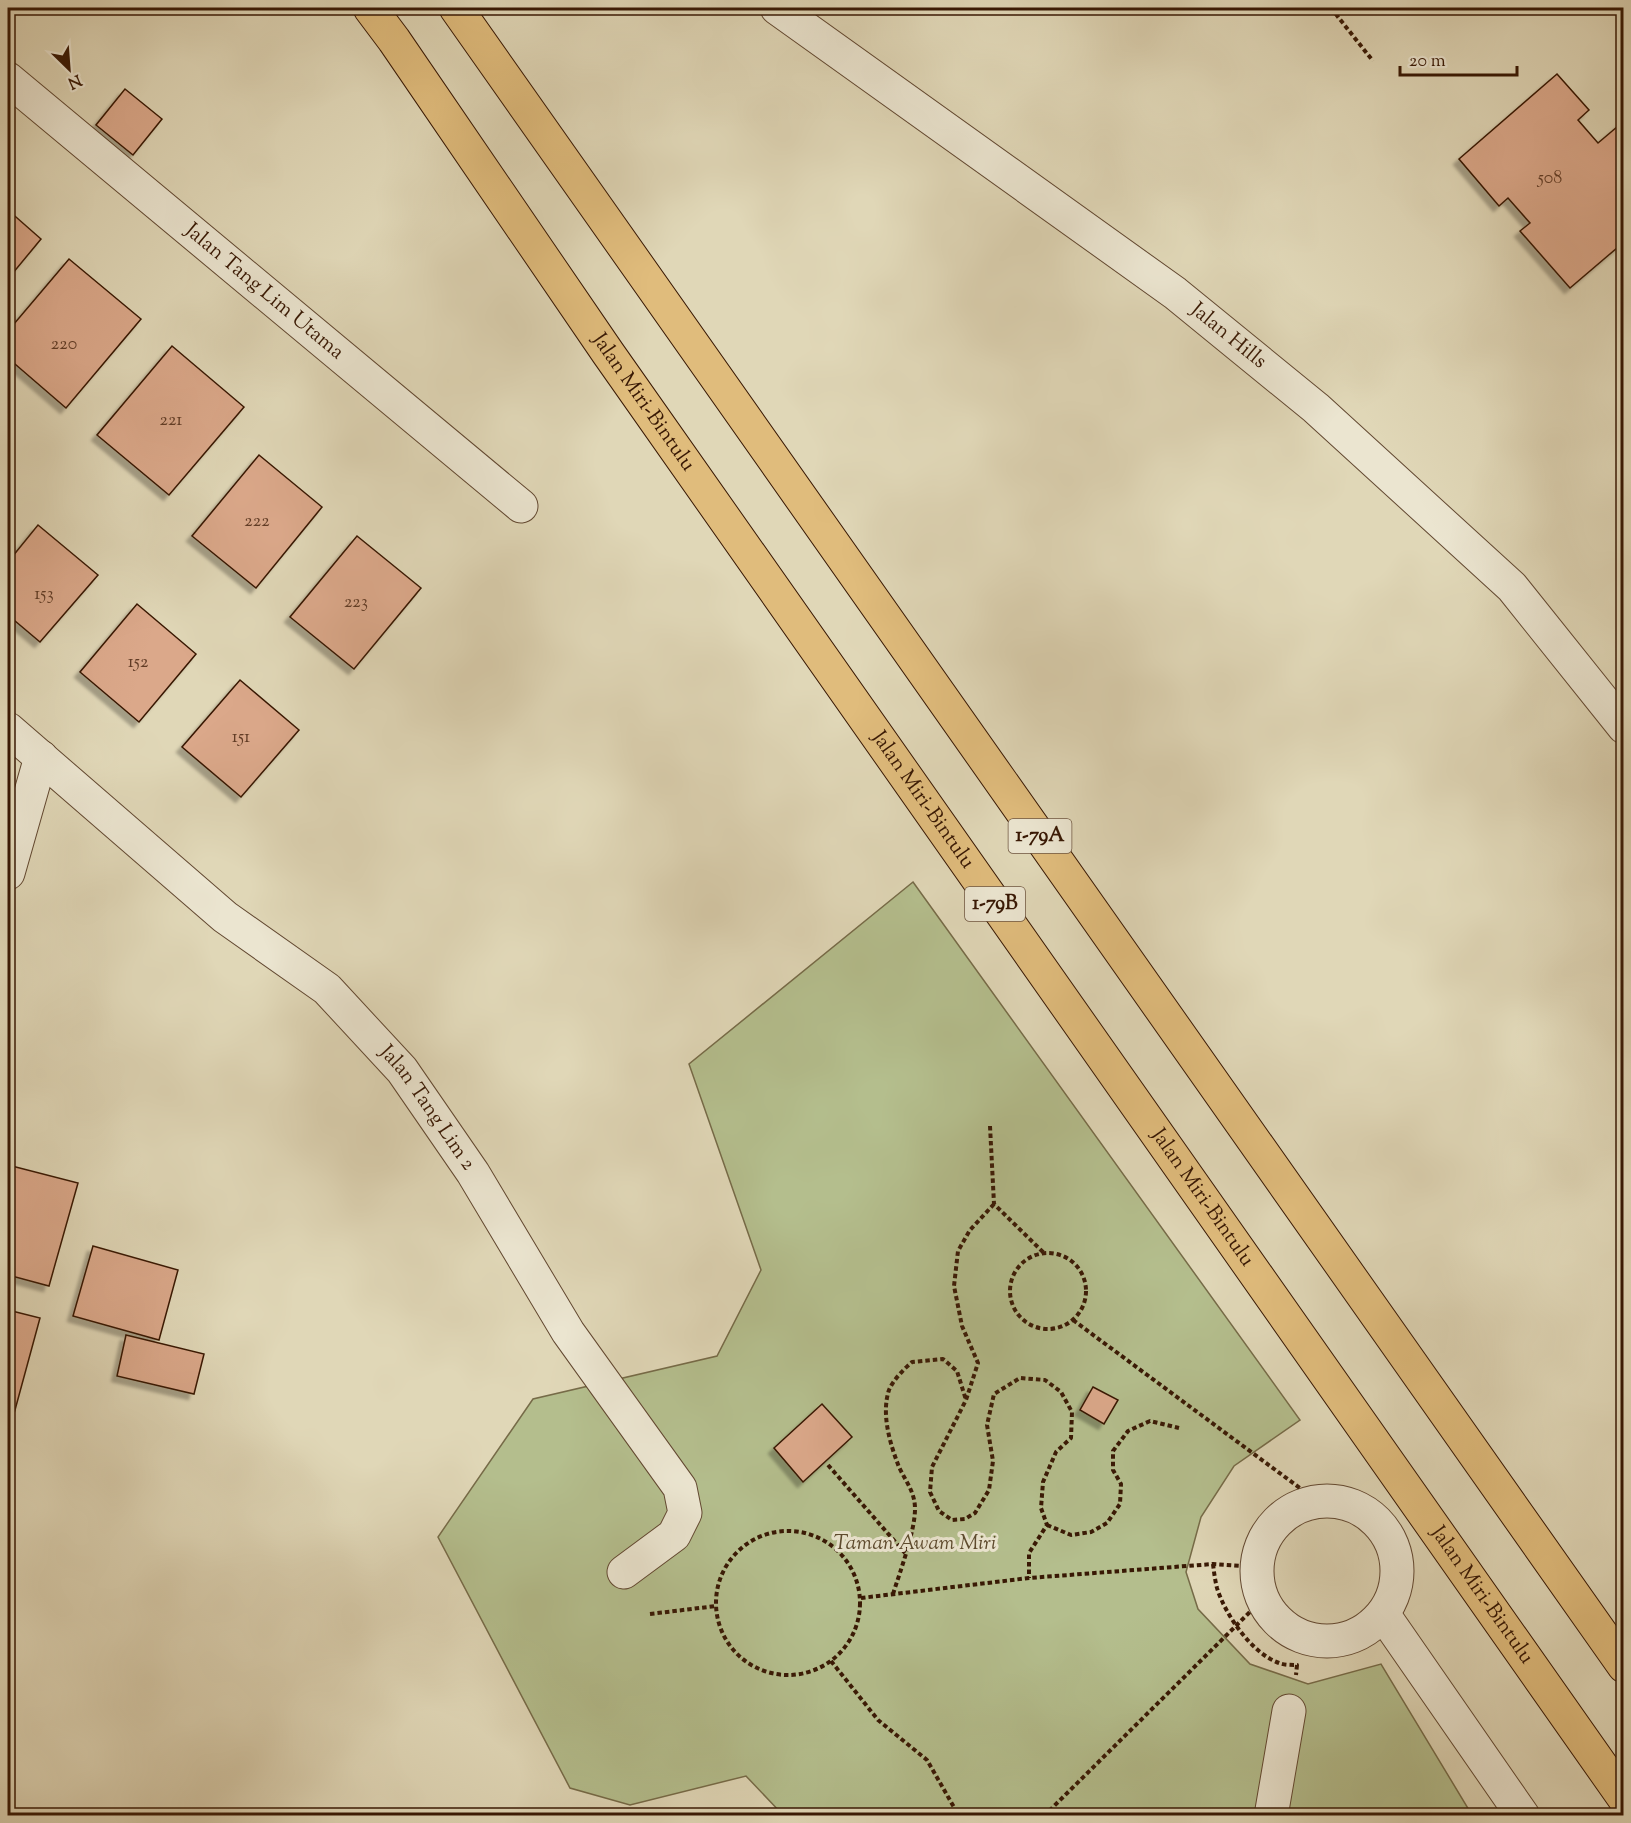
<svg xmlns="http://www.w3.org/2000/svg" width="1631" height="1823" font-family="'Sorts Mill Goudy',serif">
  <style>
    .green { fill: #b4be8d; stroke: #766b48; stroke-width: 1.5 }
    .building { fill: #dba88a; stroke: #381804; stroke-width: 1.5; filter: url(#shadow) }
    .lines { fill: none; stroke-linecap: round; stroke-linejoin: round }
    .minor-casing { stroke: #624831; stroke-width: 35 }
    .highway-casing { stroke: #381804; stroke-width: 35 }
    .path { stroke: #381804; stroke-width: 4; stroke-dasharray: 4.5 3; stroke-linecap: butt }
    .minor { stroke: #ebe5d0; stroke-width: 33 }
    .highway { stroke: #e0bc7c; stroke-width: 33 }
    .labels { text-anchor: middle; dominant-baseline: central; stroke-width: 6; stroke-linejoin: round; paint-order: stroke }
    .number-label { font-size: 18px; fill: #613c26 }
    .shield { fill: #ebe5d0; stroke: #6e5641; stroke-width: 1.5 }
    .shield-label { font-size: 20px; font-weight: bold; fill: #381804 }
    .street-label { font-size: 21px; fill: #381804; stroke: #ebe5d0 }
    .park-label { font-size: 21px; font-style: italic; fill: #5d4a2d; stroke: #ebe5d0 }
  </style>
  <defs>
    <filter id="shadow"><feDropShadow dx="-5.5" dy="5.5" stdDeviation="1.5" flood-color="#0004"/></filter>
  </defs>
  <rect width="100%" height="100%" fill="#e0d7b7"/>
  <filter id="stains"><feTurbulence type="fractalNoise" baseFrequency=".00333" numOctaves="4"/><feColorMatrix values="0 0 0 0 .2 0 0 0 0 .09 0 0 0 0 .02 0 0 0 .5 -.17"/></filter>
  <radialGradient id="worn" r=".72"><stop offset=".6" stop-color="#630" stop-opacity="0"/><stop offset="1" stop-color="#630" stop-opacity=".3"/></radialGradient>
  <polygon class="green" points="913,882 1300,1420 1234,1466 1201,1517 1186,1572 1198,1609 1250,1664 1308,1684 1381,1664 1472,1815 783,1815 746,1776 630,1805 570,1788 438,1537 533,1399 717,1356 761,1270 689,1064"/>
  <g class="building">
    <polygon points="1557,74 1589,110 1578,120 1598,143 1624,121 1624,242 1570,288 1520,231 1530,223 1508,198 1499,206 1459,159"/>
    <polygon points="125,89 162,119 133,155 96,125"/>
    <polygon points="8,210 41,239 8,279"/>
    <polygon points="69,259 141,319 66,408 8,358 8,331"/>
    <polygon points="172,346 244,407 169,495 97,435"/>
    <polygon points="259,455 322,507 256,588 192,536"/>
    <polygon points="38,525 98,575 40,642 8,615 8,562"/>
    <polygon points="357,536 421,588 354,669 290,617"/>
    <polygon points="137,604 196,654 139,722 80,672"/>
    <polygon points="240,680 299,730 241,797 182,747"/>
    <polygon points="8,1165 78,1183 49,1286 8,1275"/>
    <polygon points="93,1246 178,1270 159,1340 73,1316"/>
    <polygon points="8,1310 40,1318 12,1421 8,1420"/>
    <polygon points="126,1335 204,1354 194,1394 117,1376"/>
    <polygon points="1093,1387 1118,1400 1104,1424 1080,1410"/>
    <polygon points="822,1404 852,1437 803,1482 774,1448"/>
  </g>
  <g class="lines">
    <g class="minor-casing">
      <g id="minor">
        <path id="s1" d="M 777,8 L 1175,293 L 1316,408 L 1512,587 L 1624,727"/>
        <path id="s2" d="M 8,79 L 521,506"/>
        <path id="s3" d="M 8,729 L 225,917 L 327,989 L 402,1070 L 473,1173 L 568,1332 L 680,1488 L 685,1513 L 674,1535 L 624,1572"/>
        <polyline points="8,873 41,757"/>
        <circle cx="1327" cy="1571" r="70"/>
        <polyline points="1383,1614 1523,1816"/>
        <polyline points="1271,1816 1289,1711"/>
      </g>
    </g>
    <g class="highway-casing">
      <g id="highway">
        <path id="s4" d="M 370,8 L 394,40 L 608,353 L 1624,1798"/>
        <polyline points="456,8 1624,1666"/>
      </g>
    </g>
    <g class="path">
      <polyline points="1331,8 1373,61"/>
      <polyline points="990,1126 994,1204 1044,1253"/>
      <polyline points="994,1204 970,1230 958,1251 954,1286 962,1326 978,1363 966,1400 932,1467 930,1492 939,1511 952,1520 965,1519 975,1513 989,1490 993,1461 987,1425 994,1394 1020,1378 1045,1380 1061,1392 1072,1412 1071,1438 1056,1452 1043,1482 1041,1508 1047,1525 1029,1553 1029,1578"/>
      <circle cx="1048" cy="1291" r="38"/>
      <polyline points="1073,1320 1316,1500"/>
      <polyline points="828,1465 905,1553"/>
      <polyline points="1047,1525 1071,1535 1091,1532 1107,1523 1120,1504 1121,1484 1113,1470 1113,1451 1128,1431 1150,1421 1179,1428"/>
      <circle cx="788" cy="1603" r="72"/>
      <path d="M 1213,1564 C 1214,1572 1215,1580 1217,1588 C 1225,1614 1251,1653 1279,1663 C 1284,1665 1291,1665 1297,1665 L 1296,1675"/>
      <path d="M 893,1594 C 900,1572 915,1531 915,1509 C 915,1492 906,1482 899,1467 C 890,1444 881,1414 889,1390 C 893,1380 904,1369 912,1362 L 943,1359 L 957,1371 L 966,1400"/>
      <polyline points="861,1598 1029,1578 1213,1564 1256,1567"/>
      <polyline points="650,1614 716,1606"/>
      <polyline points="831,1661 878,1720 927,1760 959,1816"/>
      <polyline points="978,1816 980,1816"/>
      <polyline points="1044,1816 1262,1600"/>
    </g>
    <use href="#minor" class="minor"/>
    <use href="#highway" class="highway"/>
  </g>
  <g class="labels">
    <g class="number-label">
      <text x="1550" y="179">508</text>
      <text x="64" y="345">220</text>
      <text x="171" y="421">221</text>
      <text x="257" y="522">222</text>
      <text x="44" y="595">153</text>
      <text x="356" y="603">223</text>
      <text x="138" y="663">152</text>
      <text x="241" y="738">151</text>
    </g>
    <g class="shield">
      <rect x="1008.5" y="819" width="63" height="34" rx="4.5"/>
      <rect x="965" y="887" width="60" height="34" rx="4.5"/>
    </g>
    <g class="shield-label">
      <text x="1040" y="836">1-79A</text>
      <text x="995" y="904">1-79B</text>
    </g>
    <g class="street-label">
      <text stroke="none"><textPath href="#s2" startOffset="333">Jalan Tang Lim Utama</textPath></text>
      <text stroke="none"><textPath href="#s1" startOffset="558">Jalan Hills</textPath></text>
      <text stroke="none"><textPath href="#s4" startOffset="480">Jalan Miri-Bintulu</textPath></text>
      <text stroke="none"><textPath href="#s4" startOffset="966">Jalan Miri-Bintulu</textPath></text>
      <text stroke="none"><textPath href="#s3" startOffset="568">Jalan Tang Lim 2</textPath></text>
      <text stroke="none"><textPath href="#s4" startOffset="1452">Jalan Miri-Bintulu</textPath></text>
      <text stroke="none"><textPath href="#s4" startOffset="1938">Jalan Miri-Bintulu</textPath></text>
    </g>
    <g class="park-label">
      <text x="915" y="1544">Taman Awam Miri</text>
    </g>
  </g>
  <rect width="1631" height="1823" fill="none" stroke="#e0d7b7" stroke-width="30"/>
  <rect x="9" y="9" width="1613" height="1805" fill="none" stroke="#381804" stroke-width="3"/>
  <rect x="15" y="15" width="1601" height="1793" fill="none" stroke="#381804" stroke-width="1.5"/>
  <g transform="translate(69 69) rotate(155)" stroke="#ebe5d0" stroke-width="4.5" paint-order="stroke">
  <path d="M0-4.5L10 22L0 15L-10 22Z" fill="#381804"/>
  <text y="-9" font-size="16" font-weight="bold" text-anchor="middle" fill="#381804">N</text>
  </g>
  <path d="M1400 66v9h117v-9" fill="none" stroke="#381804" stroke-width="3"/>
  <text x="1409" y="66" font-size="18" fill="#381804" stroke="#ebe5d0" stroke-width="4.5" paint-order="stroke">20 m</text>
  <rect width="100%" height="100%" filter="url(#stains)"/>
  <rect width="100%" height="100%" fill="url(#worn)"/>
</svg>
